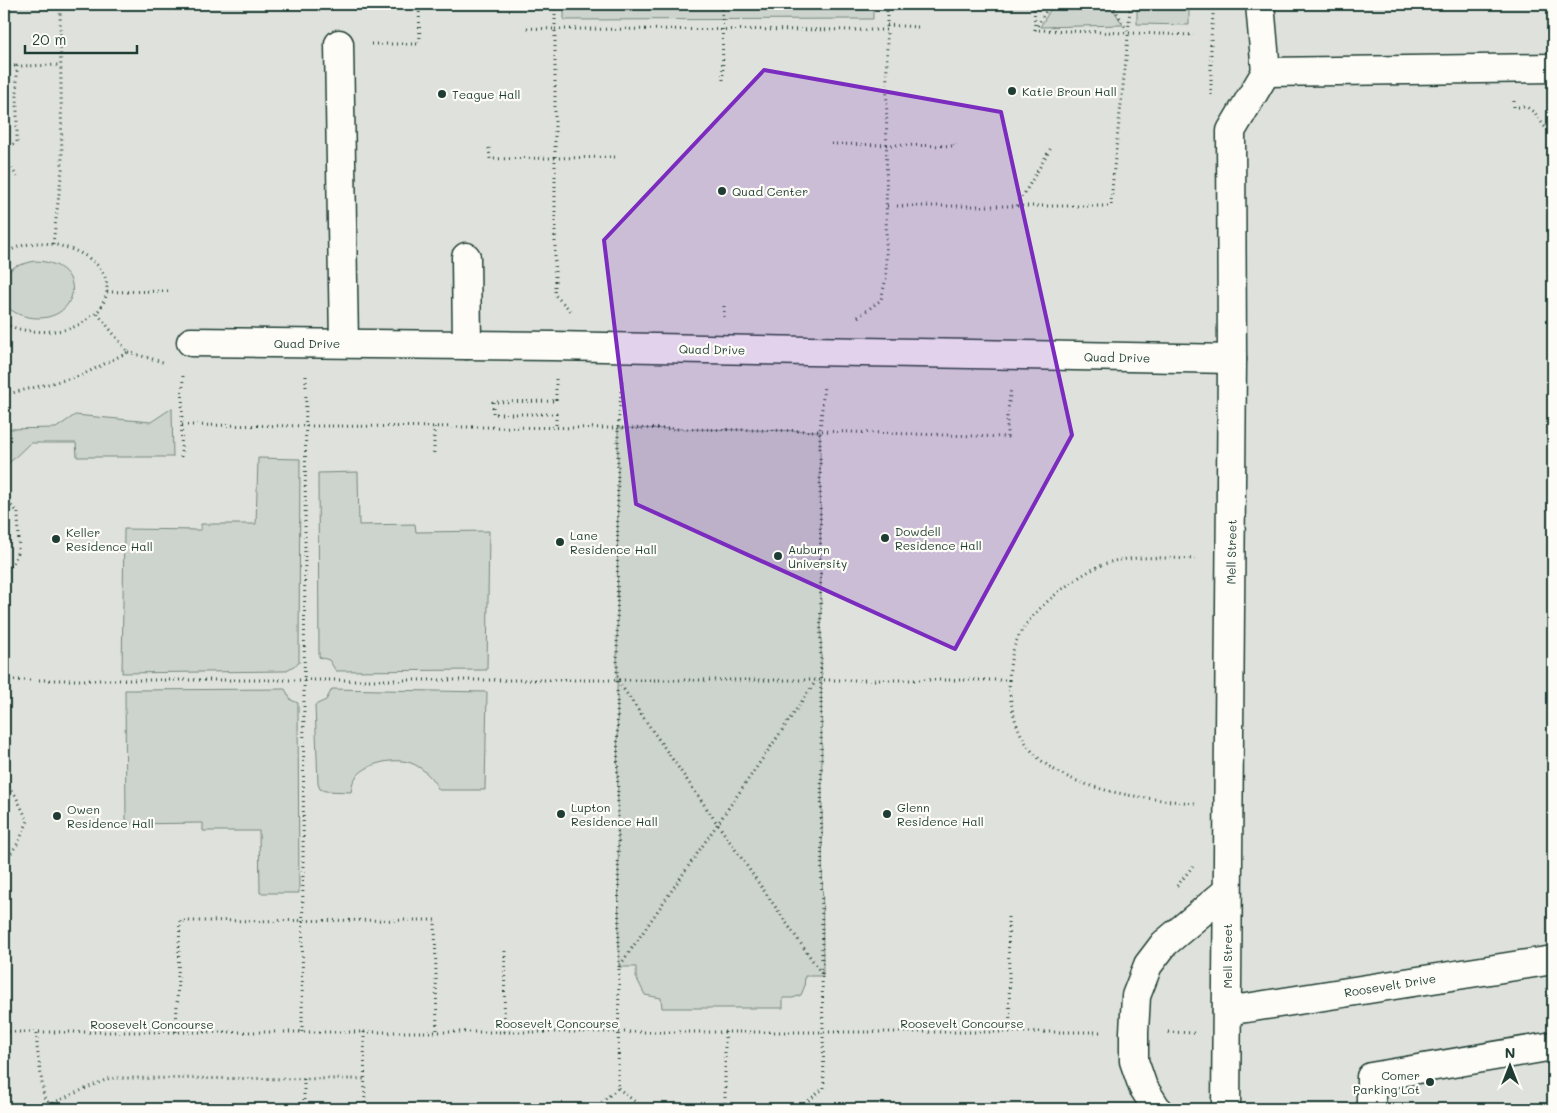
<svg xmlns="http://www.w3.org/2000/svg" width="1557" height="1113" font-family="Mali,sans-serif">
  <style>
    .built { fill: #dfe2dc }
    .green { fill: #cdd3cd; stroke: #768880 }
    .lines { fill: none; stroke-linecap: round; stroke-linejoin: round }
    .minor-casing { stroke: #1f3d34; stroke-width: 31 }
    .path { stroke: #1f3d34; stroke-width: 3; stroke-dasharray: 1 4; stroke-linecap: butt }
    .minor { stroke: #fdfcf7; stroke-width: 28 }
    .marked { fill: #7b2cbf; fill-opacity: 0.2; stroke: #7b2cbf; stroke-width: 4; stroke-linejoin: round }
    .poi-dot { fill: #1f3d34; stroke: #fdfcf7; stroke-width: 2 }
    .labels { text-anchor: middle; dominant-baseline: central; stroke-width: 4.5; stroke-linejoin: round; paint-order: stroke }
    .poi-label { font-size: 12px; fill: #1f3d34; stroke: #fdfcf7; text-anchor: start }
    .street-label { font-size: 12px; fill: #1f3d34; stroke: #fdfcf7 }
  </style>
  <rect width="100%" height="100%" fill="#f0f1eb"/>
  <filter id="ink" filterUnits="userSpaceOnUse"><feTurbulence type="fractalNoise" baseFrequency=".02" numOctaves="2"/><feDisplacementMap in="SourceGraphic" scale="10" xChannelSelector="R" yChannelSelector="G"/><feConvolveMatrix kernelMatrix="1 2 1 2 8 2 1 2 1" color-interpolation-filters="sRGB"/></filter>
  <g filter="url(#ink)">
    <rect class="built" x="4" y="4" width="1549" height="1105"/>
    <g class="green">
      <polygon points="564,4 873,4 873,19 564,20"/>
      <polygon points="1054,4 1110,4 1123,25 1040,27"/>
      <polygon points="1137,4 1189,4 1189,25 1137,24"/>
      <path d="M 34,261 C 92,261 80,327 28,317 C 18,315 11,311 4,304 L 4,274 L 16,266 Z"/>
      <polygon points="172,408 173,457 77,457 76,443 30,443 4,468 4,429 56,428 75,415 151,422"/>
      <polygon points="618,428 820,431 823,976 805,976 804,988 801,995 793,998 783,998 783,1008 662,1008 661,998 645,995 636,977 636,967 619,967 617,680"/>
      <polygon points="258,458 300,459 299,663 285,671 122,673 124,529 201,530 201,524 256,524"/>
      <polygon points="358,472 359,525 415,524 416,532 489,531 487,670 336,671 329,660 319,657 318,473"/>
      <polygon points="285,689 291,700 298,703 299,893 260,893 259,831 203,831 203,823 126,824 125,690"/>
      <path d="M 332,689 L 487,692 L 485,790 L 439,790 C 433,779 424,768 411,763 C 394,757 364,763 354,780 C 352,783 352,788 351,792 L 325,791 L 320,789 L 318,784 L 315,705 L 326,700 Z"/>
    </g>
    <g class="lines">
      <g class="minor-casing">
        <g id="minor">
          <polyline points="339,44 344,343"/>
          <polyline points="1266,72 1553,68"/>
          <polyline points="466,257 467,345"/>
          <polyline points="191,342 553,346 1232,359"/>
          <polyline points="1227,1011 1553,960"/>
          <polyline points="1157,1109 1143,1087 1134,1061 1134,1032 1136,996 1148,965 1164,944 1227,891"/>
          <polyline points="1226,1109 1232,359 1231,131 1266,72 1260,4"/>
          <polyline points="1371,1109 1371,1077 1553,1046"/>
        </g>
      </g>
      <g class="path">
        <polyline points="555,4 555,29 887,30 887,4"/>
        <polyline points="722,4 723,84"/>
        <polyline points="1034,4 1035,30 1194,35"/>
        <polyline points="1112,4 1128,32"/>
        <polyline points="887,25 918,27"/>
        <polyline points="527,28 555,29 555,295 572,312"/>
        <polyline points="1035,30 1050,4"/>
        <polyline points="371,44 420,44 419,4"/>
        <polyline points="4,66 17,66"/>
        <polyline points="1211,95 1211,37 1214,4"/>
        <polyline points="1514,101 1514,107 1527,107 1535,113 1544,126 1553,134"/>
        <polyline points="831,144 955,146 954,140"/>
        <polyline points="489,148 490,159 615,157"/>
        <polyline points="4,149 17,142 17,66 61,65"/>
        <polyline points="4,155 17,177"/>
        <path d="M 887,206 L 1111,206 C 1115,139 1127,72 1130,4"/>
        <polyline points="1017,206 1052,146"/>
        <polyline points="53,244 62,169 60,4"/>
        <path d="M 4,254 C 13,248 25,244 36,243 C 64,242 115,260 106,296 C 103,305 99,312 91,317 C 81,325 69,330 56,331 C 39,332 19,332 4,323"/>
        <polyline points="107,292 168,291"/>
        <polyline points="724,317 724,306"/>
        <polyline points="858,317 881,300 886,278 887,30"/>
        <polyline points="128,352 166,363"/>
        <polyline points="556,379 556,401 493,402 493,414 556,414 556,428"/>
        <polyline points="4,395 80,376 128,352 97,313"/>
        <polyline points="182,425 618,428 820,431 1007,437 1007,417 1011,388"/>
        <polyline points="434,427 434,456"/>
        <polyline points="181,457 183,374"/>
        <path d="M 4,499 L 18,512 C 18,534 24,557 4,572"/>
        <path d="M 4,680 L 1009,680 C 1010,663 1012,647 1021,632 C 1036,606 1084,568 1114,561 C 1140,556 1168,558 1195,559"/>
        <path d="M 1009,680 C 1010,701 1013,721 1024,740 C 1052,790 1143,799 1195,803"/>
        <polyline points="618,681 822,974 824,1088 798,1109"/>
        <polyline points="4,784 15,795 28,821 18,843 4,863"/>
        <polyline points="1177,886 1193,866"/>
        <polyline points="1008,917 1010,1032"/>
        <polyline points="619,967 617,680 618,428 622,380"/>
        <polyline points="822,974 820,431 824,385"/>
        <polyline points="4,1032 1101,1032"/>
        <polyline points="176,1032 180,921 435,920 437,1032"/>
        <polyline points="302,1032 306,375"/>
        <polyline points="364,1032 365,1109"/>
        <polyline points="504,1032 505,949"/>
        <polyline points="725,1032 725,1109"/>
        <polyline points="1168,1032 1195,1033"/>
        <polyline points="37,1033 37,1047 44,1097 53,1109"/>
        <polyline points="304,1079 304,1109"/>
        <polyline points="618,1088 644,1109"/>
        <polyline points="39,1109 110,1078 365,1079"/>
        <polyline points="594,1109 618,1088 619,967 816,681"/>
      </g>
      <use href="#minor" class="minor"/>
    </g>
  </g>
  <path class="marked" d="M 764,70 L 1001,112 L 1072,435 L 955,649 L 636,504 L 604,240 Z"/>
  <g class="poi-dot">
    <circle cx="1012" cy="91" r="5"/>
    <circle cx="442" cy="94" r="5"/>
    <circle cx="722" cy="191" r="5"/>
    <circle cx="885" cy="538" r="5"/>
    <circle cx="56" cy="539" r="5"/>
    <circle cx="560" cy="542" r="5"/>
    <circle cx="778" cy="556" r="5"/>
    <circle cx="561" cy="814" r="5"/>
    <circle cx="887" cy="814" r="5"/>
    <circle cx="57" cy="816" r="5"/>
    <circle cx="1430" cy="1082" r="5"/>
  </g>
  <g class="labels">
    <g class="poi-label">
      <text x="1022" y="91">Katie Broun Hall</text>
      <text x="452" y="94">Teague Hall</text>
      <text x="732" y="191">Quad Center</text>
      <text x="895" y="531">Dowdell<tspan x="895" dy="14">Residence Hall</tspan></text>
      <text x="66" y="532">Keller<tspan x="66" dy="14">Residence Hall</tspan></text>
      <text x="570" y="535">Lane<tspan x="570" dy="14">Residence Hall</tspan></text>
      <text x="788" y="549">Auburn<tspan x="788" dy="14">University</tspan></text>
      <text x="571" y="807">Lupton<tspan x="571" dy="14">Residence Hall</tspan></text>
      <text x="897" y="807">Glenn<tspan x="897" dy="14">Residence Hall</tspan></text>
      <text x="67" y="809">Owen<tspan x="67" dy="14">Residence Hall</tspan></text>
      <text x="1420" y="1075" text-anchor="end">Comer<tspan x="1420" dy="14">Parking Lot</tspan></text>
    </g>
    <g class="street-label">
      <text x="307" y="343">Quad Drive</text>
      <text transform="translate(712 349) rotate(1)">Quad Drive</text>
      <text transform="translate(1117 357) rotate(1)">Quad Drive</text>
      <text transform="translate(1231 552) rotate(-89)">Mell Street</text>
      <text transform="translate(1227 956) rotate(-90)">Mell Street</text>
      <text transform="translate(1390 985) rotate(-9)">Roosevelt Drive</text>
      <text x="557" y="1023">Roosevelt Concourse</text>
      <text x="962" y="1023">Roosevelt Concourse</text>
      <text x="152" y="1024">Roosevelt Concourse</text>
    </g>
  </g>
  <rect width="1557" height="1113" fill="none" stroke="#fdfcf7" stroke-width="20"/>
  <rect x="10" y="10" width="1537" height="1093" fill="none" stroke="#1f3d34" stroke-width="2" filter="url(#ink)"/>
  <g transform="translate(1510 1066)" stroke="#fdfcf7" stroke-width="4" paint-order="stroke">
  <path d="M0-4L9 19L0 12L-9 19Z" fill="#1f3d34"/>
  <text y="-8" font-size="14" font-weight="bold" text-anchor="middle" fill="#1f3d34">N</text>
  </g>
  <path d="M25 45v8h112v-8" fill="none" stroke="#1f3d34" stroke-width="2.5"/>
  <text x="32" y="45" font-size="15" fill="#1f3d34" stroke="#fdfcf7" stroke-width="4" paint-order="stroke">20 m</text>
</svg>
